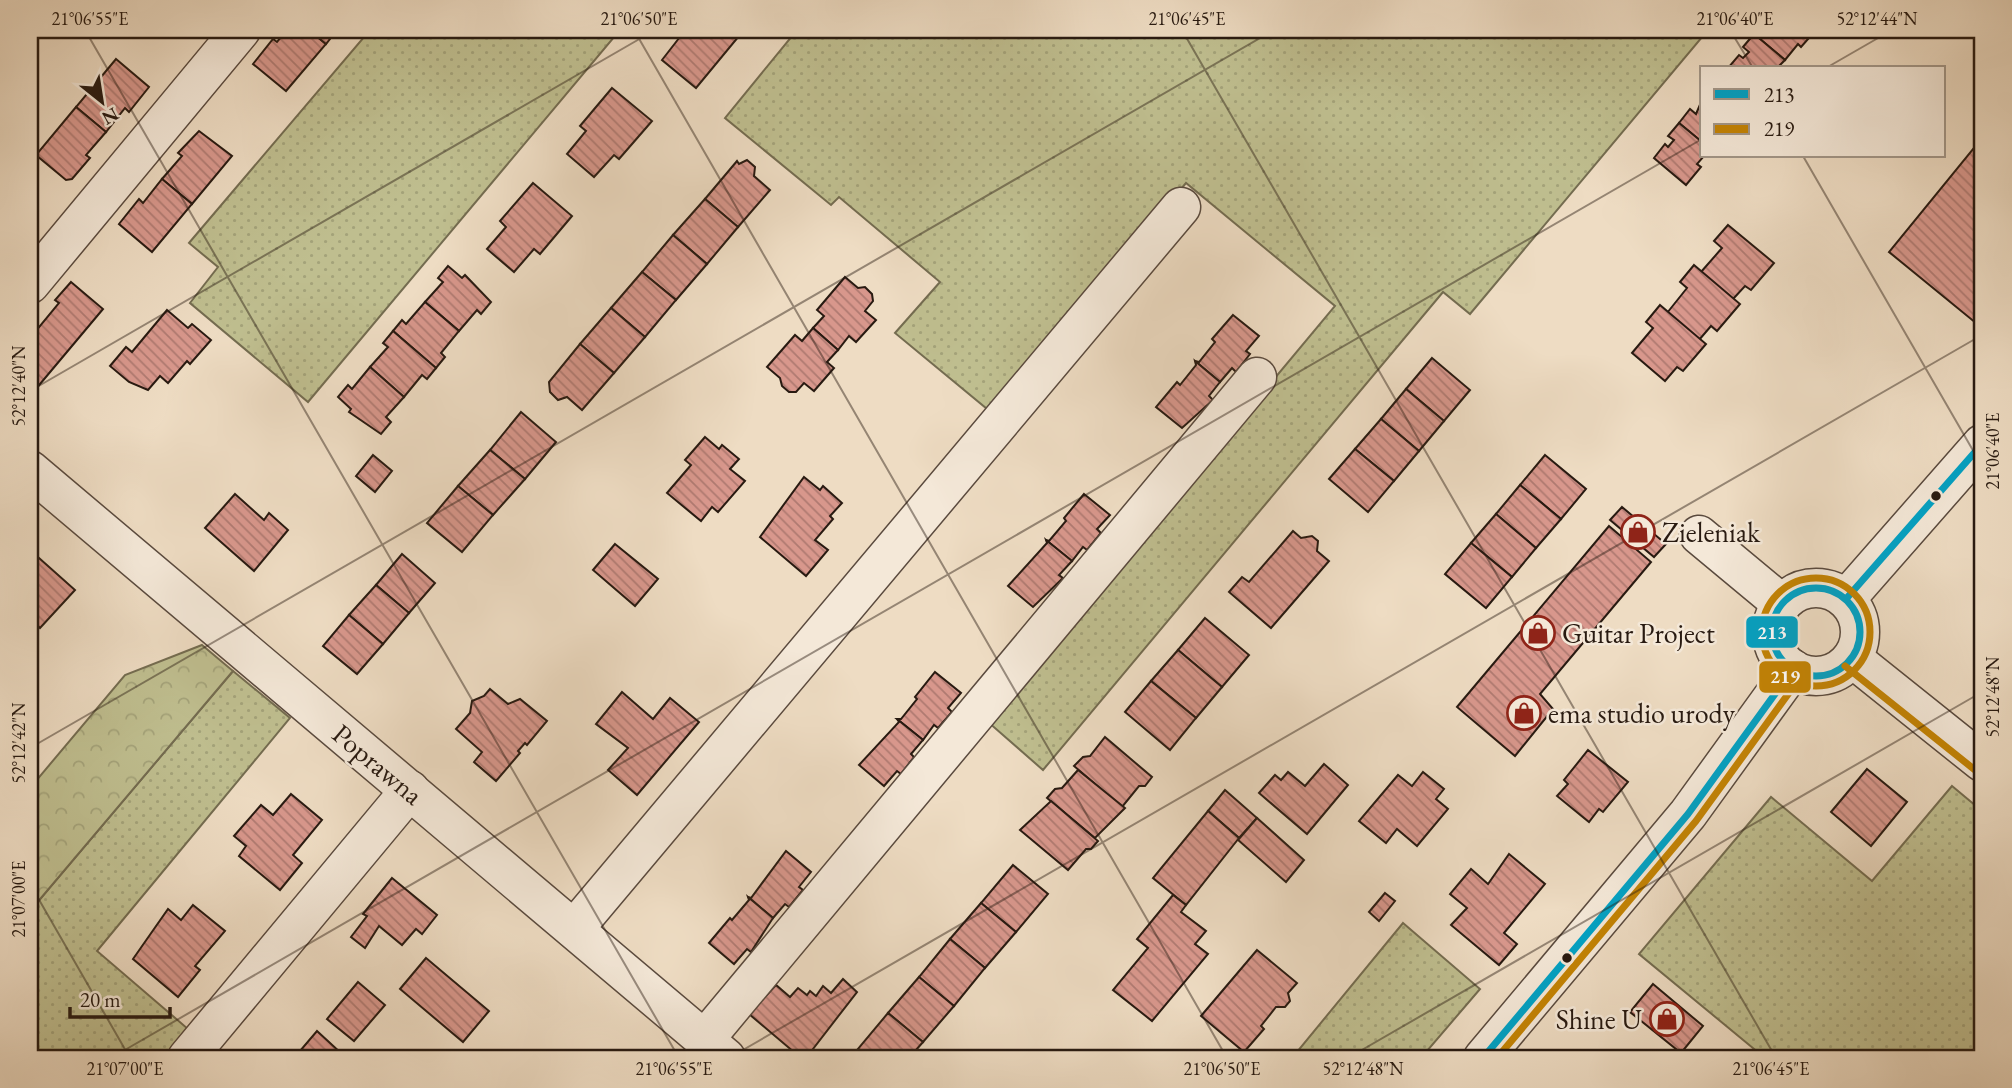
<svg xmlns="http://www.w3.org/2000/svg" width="2012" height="1088" font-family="'EB Garamond',serif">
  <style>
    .grass { fill: url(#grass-dots); stroke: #746c50; stroke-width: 2 }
    .forest { fill: url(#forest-crowns); stroke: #746c50; stroke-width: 2 }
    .building { fill: url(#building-back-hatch); stroke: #281a11; stroke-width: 2 }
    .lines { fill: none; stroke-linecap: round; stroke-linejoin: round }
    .minor-casing { stroke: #5a4a3e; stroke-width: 41 }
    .minor { stroke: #f4e8d8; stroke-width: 38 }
    .bus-1-casing { stroke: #f4e8d8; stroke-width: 12 }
    .bus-2-casing { stroke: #f4e8d8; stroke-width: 12 }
    .bus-1 { stroke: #02a2c5; stroke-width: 7 }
    .bus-2 { stroke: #c38304; stroke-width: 7 }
    .ticks { fill: none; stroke: #281a11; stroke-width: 2; stroke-opacity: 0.45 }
    .bus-dot { fill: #281a11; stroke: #f4e8d8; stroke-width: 2.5 }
    .labels { text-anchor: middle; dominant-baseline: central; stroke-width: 5; stroke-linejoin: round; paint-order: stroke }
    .poi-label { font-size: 28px; fill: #281a11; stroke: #f4e8d8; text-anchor: start }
    .street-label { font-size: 28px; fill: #281a11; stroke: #f4e8d8 }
    .line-badge { stroke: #f4e8d8; stroke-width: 2.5 }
    .badge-label { font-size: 19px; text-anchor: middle; font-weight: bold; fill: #fff }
    .neatline { fill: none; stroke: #281a11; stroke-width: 2.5 }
    .ticks-label { font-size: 18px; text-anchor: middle; fill: #281a11 }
  </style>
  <defs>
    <pattern id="grass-dots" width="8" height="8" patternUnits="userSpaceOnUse" patternTransform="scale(1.75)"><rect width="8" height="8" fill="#bfbe8f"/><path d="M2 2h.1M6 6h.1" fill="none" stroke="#a4a37a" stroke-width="1.8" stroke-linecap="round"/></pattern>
    <pattern id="forest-crowns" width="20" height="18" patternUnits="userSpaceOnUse" patternTransform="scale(1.75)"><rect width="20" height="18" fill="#bfbe8f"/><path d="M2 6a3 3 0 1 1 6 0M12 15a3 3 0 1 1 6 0" fill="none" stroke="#a4a37a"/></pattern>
    <pattern id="building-back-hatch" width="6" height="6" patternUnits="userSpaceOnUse" patternTransform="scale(1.75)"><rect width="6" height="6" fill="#d8978c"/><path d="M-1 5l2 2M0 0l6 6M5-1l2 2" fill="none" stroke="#af7a71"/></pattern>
  </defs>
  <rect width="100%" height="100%" fill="#eedcc3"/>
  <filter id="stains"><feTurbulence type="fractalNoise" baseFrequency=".00286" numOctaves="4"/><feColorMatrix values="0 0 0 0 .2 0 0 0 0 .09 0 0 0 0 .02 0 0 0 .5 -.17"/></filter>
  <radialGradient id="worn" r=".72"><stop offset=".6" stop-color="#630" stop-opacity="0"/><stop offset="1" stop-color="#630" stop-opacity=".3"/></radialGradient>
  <g class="grass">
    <polygon points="370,30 620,30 308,402 190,303 218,267 189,243"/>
    <polygon points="797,30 1579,30 1583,35 1588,30 1708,30 1470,314 1443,292 1043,770 988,722 1335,306 1186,183 992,413 895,333 940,282 839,197 831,205 725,118"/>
    <polygon points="233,671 290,718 97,951 188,1029 164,1058 30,1058 30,911"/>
    <polygon points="1952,786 1982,811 1982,1058 1765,1058 1639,954 1771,797 1872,881"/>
    <polygon points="1403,923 1480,989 1421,1058 1292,1058"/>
  </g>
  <polygon class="forest" points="202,645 233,671 30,911 30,788 125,675"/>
  <g class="building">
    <polygon points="287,30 309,30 326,44 286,91 253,64 273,39 277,42"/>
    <polygon points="309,30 337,30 326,44"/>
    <polygon points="679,30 744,30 696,88 662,60 683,33"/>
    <polygon points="1757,30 1816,30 1801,47 1798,44 1785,60 1754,34"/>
    <polygon points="1754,34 1785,60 1777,68 1728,68 1739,55 1743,58 1749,52 1743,47"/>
    <polygon points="116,59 149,87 129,112 125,108 106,132 76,107"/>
    <polygon points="612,88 652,121 619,159 614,155 594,177 567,154 586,131 580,126"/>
    <polygon points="1702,100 1702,142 1679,123 1690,109 1696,114"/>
    <polygon points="76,107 106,132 86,155 90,158 72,179 66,180 36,155"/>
    <polygon points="1679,123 1702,142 1704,156 1697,164 1701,167 1686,185 1654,158 1665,144 1668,147 1674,140 1668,136"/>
    <polygon points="199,131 232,156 192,204 162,179 182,156 178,153"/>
    <polygon points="1982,138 1982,328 1889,252"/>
    <polygon points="747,160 755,167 754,176 770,190 738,227 705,199 737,161 739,164"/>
    <polygon points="162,179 192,204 152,252 119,224 139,199 143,203"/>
    <polygon points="533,183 572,216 540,254 534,249 514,272 487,249 506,227 500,221"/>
    <polygon points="705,199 738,227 707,264 673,235"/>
    <polygon points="1728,225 1774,263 1751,290 1745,286 1733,299 1701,272 1722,248 1714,241"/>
    <polygon points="673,235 707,264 676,300 642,272"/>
    <polygon points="1694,265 1740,304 1717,331 1711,326 1699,340 1667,313 1687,288 1680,282"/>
    <polygon points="448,266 462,278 465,275 491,302 481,314 477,310 459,331 425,302 443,282 438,278"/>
    <polygon points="642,272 676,300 645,337 611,308"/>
    <polygon points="845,277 858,288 865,287 872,294 873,301 865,311 876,320 856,342 849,336 838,350 813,328 824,316 817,310"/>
    <polygon points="71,282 103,309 35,390 30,386 30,338 59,303 55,300"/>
    <polygon points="425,302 459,331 441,353 445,357 436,368 393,331 402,320 406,324"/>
    <polygon points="1660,305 1706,344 1683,371 1677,367 1665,381 1632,353 1653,328 1646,322"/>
    <polygon points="611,308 645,337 614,373 580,344"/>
    <polygon points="167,310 188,328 192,324 211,340 190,364 187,361 168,383 160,376 148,390 129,382 110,366 126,347 132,352"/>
    <polygon points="1233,315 1259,336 1246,351 1250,354 1236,372 1232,368 1220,382 1195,361 1199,362 1215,342 1212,339"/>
    <polygon points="813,328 838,350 827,362 834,368 814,391 804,383 796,392 789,392 782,386 780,378 767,367 795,335 802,341"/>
    <polygon points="393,331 436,368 427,379 422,375 404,397 370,367 388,347 383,343"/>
    <polygon points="580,344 614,373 582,410 567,397 558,400 550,392 549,382"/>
    <polygon points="1432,358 1470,390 1444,421 1406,389"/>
    <polygon points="1195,361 1220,382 1209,396 1213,400 1182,428 1156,407 1177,382 1180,385 1196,365"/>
    <polygon points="370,367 404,397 386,417 391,422 381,434 349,412 351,409 338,397 348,385 352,389"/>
    <polygon points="1406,389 1444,421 1419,451 1381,419"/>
    <polygon points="521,412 556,442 525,479 490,450"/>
    <polygon points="1381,419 1419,451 1394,481 1355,449"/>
    <polygon points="705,437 719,449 722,445 739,459 730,469 745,481 718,512 712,507 701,521 667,493 691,465 685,460"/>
    <polygon points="1355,449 1394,481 1368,512 1329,479"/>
    <polygon points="490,450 525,479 493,515 458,486"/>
    <polygon points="373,455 392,471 375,492 356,476"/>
    <polygon points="1545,455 1586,489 1561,519 1520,485"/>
    <polygon points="804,477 820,490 823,486 842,503 830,516 833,519 815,540 828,550 806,576 760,537"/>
    <polygon points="1520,485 1561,519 1536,548 1496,514"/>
    <polygon points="458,486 493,515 462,552 427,523"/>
    <polygon points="235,494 264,520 269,513 288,530 254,571 205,528"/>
    <polygon points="1084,494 1110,515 1097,529 1101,533 1087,550 1083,547 1072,561 1046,540 1049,541 1066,521 1064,518"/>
    <polygon points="1622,507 1666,544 1654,557 1610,520"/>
    <polygon points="1496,514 1536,548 1512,577 1471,543"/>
    <polygon points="1609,526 1651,562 1540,694 1553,709 1515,756 1457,707"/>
    <polygon points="1293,531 1301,538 1312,536 1318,541 1317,551 1329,561 1271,628 1229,592 1242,577 1249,582"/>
    <polygon points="1046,540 1072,561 1059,575 1063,578 1033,607 1008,586 1047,543"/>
    <polygon points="1471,543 1512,577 1486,608 1445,574"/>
    <polygon points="615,544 658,579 635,606 593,570"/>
    <polygon points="402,554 435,583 409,613 376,585"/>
    <polygon points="39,558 75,590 40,628 30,618 30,569"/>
    <polygon points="376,585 409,613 383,644 349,615"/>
    <polygon points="349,615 383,644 357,674 323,646"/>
    <polygon points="1205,618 1249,655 1222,687 1178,650"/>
    <polygon points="1178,650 1222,687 1196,718 1151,681"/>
    <polygon points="935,672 961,693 948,708 952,712 938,728 934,725 923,740 897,719 901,719 917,699 915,697"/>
    <polygon points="1151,681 1196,718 1170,750 1125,712"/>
    <polygon points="490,689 508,704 520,699 547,721 527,745 525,743 518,751 520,753 496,781 474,762 482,752 456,729 470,713 472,701 484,696"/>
    <polygon points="622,692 653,719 670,698 699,722 637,795 608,770 628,748 596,724"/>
    <polygon points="897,719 923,740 911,754 914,757 901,774 897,771 884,786 859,765 899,722"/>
    <polygon points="1105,737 1152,777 1145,786 1139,786 1122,807 1074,766 1083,757 1090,756"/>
    <polygon points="1588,750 1628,782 1603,812 1599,809 1589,822 1557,796 1568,784 1564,780"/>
    <polygon points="1324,764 1348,785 1307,834 1259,793 1275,775 1281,780 1288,772 1305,786"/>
    <polygon points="1867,769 1907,802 1871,846 1831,812"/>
    <polygon points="1078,770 1125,808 1095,838 1047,798 1055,789 1062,788"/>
    <polygon points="1423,772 1444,789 1436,799 1448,809 1417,846 1397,829 1386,843 1359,821 1398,775 1412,786"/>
    <polygon points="1225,790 1257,818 1239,838 1208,811"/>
    <polygon points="291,794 322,820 293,855 302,863 280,890 239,856 246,846 234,836 261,805 273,815"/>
    <polygon points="1051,801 1098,841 1091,849 1086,849 1068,870 1020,830"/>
    <polygon points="1208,811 1239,838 1186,905 1153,878"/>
    <polygon points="1257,818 1304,860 1286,882 1238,840"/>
    <polygon points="786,851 811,872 799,887 803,890 789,907 785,904 773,918 748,897 751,898"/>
    <polygon points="1509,854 1545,884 1504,933 1517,944 1499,965 1451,925 1467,908 1450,894 1471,869 1488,884"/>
    <polygon points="1013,865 1048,894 1016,932 981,903"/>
    <polygon points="392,878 437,915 422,934 416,929 402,945 379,926 365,948 351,937 367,916 363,914"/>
    <polygon points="1385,893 1395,901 1379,921 1369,912"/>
    <polygon points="1173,895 1186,905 1181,912 1206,931 1195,944 1208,954 1152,1021 1113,990 1148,948 1137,939"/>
    <polygon points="748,897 773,918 751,952 747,949 734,964 709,943 730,918 732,920 749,900"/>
    <polygon points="981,903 1016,932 985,968 950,939"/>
    <polygon points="193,905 225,931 195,966 200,970 178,997 133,959 168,909 181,920"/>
    <polygon points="950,939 985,968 954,1006 919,977"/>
    <polygon points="1257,950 1297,983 1288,993 1290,1001 1285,1007 1276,1007 1261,1026 1264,1029 1244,1052 1201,1016"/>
    <polygon points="426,958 489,1011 463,1042 400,989"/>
    <polygon points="919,977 954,1006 923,1042 888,1013"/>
    <polygon points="843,979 857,992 806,1058 801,1058 749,1014 776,985 790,997 798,988 807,995 810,991 816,996 823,986 831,993"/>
    <polygon points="358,982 385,1005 354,1041 327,1019"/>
    <polygon points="1653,984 1703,1026 1681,1053 1630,1012"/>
    <polygon points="888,1013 923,1042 909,1058 867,1058 857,1050"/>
    <polygon points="317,1031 341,1053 337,1058 294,1058"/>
  </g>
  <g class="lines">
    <g class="minor-casing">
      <g id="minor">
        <polyline points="30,284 241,30"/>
        <polyline points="30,470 726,1058"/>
        <polyline points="1699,535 1782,604"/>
        <circle cx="1816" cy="632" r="44"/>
        <polyline points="1846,599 1982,444"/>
        <polyline points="1852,658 1982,762"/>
        <polyline points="574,929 1181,207"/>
        <polyline points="704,1040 1257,377"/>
        <polyline points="187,1058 410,790"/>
        <polyline points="1483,1058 1688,814 1793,669"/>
      </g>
    </g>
    <use href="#minor" class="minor"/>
    <g class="bus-1-casing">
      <g id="bus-1">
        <circle cx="1816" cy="632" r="44"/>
        <polyline points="1846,599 1982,444"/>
        <polyline points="1483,1058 1688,814 1793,669"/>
      </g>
    </g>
    <g class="bus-2-casing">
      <g id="bus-2">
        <circle cx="1816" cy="632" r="54"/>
        <polyline points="1845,666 1975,770"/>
        <polyline points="1497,1058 1696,821 1802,675"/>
      </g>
    </g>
    <use href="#bus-1" class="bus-1"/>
    <use href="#bus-2" class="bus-2"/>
  </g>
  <path class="ticks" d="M 85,30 L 679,1058M 634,30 L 1227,1058M 1182,30 L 1776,1058M 1730,30 L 1753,68M 30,34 L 37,30M 1826,68 L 1892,30M 1803,156 L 1982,466M 30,391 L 655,30M 30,748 L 1274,30M 30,884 L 130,1058M 111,1058 L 1702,139M 729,1058 L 1982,335M 1348,1058 L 1982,692M 1967,1058 L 1982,1049"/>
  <defs>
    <g id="shop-ring" transform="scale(1.75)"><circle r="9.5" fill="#f4e8d8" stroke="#8f2418" stroke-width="1.5"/><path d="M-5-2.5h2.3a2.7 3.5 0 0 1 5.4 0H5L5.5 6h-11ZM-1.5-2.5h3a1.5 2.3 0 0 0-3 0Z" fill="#8f2418"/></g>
  </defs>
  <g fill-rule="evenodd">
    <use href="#shop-ring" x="1638" y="532"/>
    <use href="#shop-ring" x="1538" y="633"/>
    <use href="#shop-ring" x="1524" y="713"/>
    <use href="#shop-ring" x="1667" y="1019"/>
  </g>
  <g class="bus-dot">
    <circle cx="1936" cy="496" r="6"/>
    <circle cx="1567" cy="958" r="6"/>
  </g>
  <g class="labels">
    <g class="poi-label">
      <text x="1662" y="532">Zieleniak</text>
      <text x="1562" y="633">Guitar Project</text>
      <text x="1548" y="713">ema studio urody</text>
      <text x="1642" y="1019" text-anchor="end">Shine U</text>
    </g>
    <g class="street-label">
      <text transform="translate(378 764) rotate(40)">Poprawna</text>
    </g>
  </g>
  <g class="line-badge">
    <rect x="1745" y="615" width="54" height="34" rx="7" fill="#02a2c5"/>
    <rect x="1758" y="660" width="54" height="34" rx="7" fill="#c38304"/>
  </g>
  <g class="badge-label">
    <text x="1772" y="639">213</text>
    <text x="1785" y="683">219</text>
  </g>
  <rect width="2012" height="1088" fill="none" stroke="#eedcc3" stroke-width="77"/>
  <rect x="1700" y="66" width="245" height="91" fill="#f4e8d8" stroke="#a29688" stroke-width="2"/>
  <rect x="1714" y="89" width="35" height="10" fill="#02a2c5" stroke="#a29688" stroke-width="2"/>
  <text x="1764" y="102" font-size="21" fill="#281a11">213</text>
  <rect x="1714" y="124" width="35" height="10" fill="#c38304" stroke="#a29688" stroke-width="2"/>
  <text x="1764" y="136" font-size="21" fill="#281a11">219</text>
  <g transform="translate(102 102) rotate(150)" stroke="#f4e8d8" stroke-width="5" paint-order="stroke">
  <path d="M0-5L12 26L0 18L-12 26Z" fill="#281a11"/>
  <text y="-10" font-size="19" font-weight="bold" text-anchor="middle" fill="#281a11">N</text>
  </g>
  <path d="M70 1007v10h100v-10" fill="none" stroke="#281a11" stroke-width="3.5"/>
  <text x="80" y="1007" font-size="21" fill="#281a11" stroke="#f4e8d8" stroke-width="5" paint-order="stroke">20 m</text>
  <rect x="38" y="38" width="1936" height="1012" class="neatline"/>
  <g class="ticks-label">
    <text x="90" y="25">21°06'55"E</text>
    <text x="639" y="25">21°06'50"E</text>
    <text x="1187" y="25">21°06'45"E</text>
    <text x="1735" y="25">21°06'40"E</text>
    <text x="1877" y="25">52°12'44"N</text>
    <text transform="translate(19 386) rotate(-90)" y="6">52°12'40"N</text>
    <text transform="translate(1993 451) rotate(-90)" y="6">21°06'40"E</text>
    <text transform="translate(1993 697) rotate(-90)" y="6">52°12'48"N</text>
    <text transform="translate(19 743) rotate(-90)" y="6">52°12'42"N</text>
    <text transform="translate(19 899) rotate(-90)" y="6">21°07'00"E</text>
    <text x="125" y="1075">21°07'00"E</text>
    <text x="674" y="1075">21°06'55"E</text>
    <text x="1222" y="1075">21°06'50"E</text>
    <text x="1363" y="1075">52°12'48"N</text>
    <text x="1771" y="1075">21°06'45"E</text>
  </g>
  <rect width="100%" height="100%" filter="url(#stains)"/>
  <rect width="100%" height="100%" fill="url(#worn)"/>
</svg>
